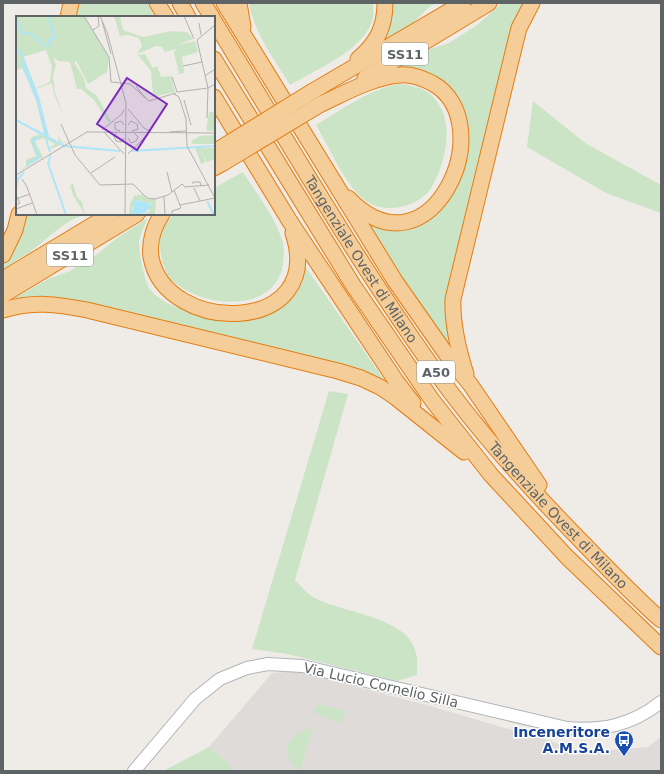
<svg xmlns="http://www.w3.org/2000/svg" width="664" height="774" font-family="'DejaVu Sans',sans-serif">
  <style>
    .industrial { fill: #dedbd9 }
    .green { fill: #cbe4c6 }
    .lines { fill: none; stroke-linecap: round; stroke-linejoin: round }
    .secondary-casing { stroke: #b1b5b8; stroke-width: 14 }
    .highway-casing { stroke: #e37d13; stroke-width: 17 }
    .secondary { stroke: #fff; stroke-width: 12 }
    .highway { stroke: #f5cd98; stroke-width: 15 }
    .highway-bridge-casing { stroke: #e37d13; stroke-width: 17; stroke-linecap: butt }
    .highway-bridge { stroke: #f5cd98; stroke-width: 15 }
    .labels { text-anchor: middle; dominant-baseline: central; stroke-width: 3; stroke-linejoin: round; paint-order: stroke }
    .shield { fill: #fff; stroke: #8e9294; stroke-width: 1 }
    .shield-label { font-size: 13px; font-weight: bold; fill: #5e6366 }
    .street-label { font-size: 14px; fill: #5e6366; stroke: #fff }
    .transit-label { font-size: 14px; font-weight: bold; fill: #164399; stroke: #fff; text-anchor: end }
    .inset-river { fill: none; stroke: #aee5f8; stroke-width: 2 }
    .inset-road { fill: none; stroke: #b1b1af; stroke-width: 1 }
    .view { fill: #7b2cbf; fill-opacity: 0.15; stroke: #7b2cbf; stroke-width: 2 }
    .inset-edge { fill: none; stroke: #5e6366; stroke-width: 2 }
  </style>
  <rect width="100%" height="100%" fill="#efece7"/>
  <polygon class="industrial" points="283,672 301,672 430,706 587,752 648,747 661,737 661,771 233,771 227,762 209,747 272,673"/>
  <g class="green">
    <polygon points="79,3 147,3 156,17 75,17"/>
    <path d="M 249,3 L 373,3 C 373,9 374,16 372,22 C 360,52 317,69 290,85 C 274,59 254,33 249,3 Z"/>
    <polygon points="390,3 436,3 429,7 409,27 383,43"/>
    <path d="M 502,3 L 526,3 L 450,340 L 445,344 L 366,220 C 401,236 431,227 451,193 L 456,99 C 437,72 427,74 397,70 L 397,67 L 422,52 L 449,43 L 477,25 Z"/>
    <path d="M 400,84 C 410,85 421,87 429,93 C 452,112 449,144 440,169 C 437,176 432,190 425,195 C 408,210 379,214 361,197 C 343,180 329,147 316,125 C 343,109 369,89 400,84 Z"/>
    <polygon points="533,101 585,143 661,185 661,213 606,193 527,147"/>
    <path d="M 243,172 C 256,193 273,214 281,237 C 285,246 284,256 283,265 C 274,314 204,308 174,282 C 165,275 160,257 160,246 C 160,235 165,222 174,214 L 214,214 L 214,188 Z"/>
    <path d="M 26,214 L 87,214 C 66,219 51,236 35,248 C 25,256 13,262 3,269 L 19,241 Z"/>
    <path d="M 148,218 C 145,225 139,236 139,243 C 139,253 144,279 149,288 C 158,301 178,309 193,313 C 246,328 287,324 305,266 L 387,384 L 349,367 L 83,302 L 52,297 L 15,298 L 48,279 L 70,271 L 99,253 L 117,238 Z"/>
    <path d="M 329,391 L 348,394 L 295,580 C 301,586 308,595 315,598 C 343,613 409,617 416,653 C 418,660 417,668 417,675 L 397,681 L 287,654 L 252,649 Z"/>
    <polygon points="318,704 346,711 340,723 321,716 313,711"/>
    <path d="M 313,728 L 300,771 C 277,754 288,732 313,728 Z"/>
    <polygon points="209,747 227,762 233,771 163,771"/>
  </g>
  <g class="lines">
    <g class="secondary-casing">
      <path id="secondary" d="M 134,771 L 195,699 L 220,679 L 247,668 L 268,664 L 302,666 L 567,728 C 603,731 632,725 661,702"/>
    </g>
    <g class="highway-casing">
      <g id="highway">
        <polyline points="157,3 166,17"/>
        <polyline points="180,3 188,17"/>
        <polyline points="203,3 212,17"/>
        <polyline points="224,3 395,281 449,358 470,384 539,485"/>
        <polyline points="239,3 243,27"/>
        <polyline points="68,17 71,3"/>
        <path id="s1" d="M 214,21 C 290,145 363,273 449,390 C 490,445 536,495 583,543 C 609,570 634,596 661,620"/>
        <polyline points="214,59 353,285 432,400 491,475 567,557 661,647"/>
        <path d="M 358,59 C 377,43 385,27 385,3"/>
        <polyline points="365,78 489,3"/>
        <polyline points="313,91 463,3"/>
        <polyline points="214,97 289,220 396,381 413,403"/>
        <path d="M 321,104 C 345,93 373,77 400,75 C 411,74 422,78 432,83 C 503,122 431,284 348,198"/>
        <polyline points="214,168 223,163"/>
        <path d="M 162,214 C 154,226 149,242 151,257 C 165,336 327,336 293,233"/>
        <polyline points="3,255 15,230 19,214"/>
        <polyline points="3,279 111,214"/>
        <polyline points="3,295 137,214"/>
        <path d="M 3,310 C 34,301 56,304 87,310 L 338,371 L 361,378 L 380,387 L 395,397 L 464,452"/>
        <path d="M 466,374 C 458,349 452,325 453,299 L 515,44 L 519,28 L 532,3"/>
      </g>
    </g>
    <use href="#secondary" class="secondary"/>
    <use href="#highway" class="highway"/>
    <g class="highway-bridge-casing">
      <g id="highway-bridge">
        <polyline points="216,151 313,91"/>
        <polyline points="223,163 321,104"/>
      </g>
    </g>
    <use href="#highway-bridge" class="highway-bridge"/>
  </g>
  <defs>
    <g id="bus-pin" transform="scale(1)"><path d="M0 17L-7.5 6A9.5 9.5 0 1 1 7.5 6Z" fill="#1a4fb4" stroke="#fff"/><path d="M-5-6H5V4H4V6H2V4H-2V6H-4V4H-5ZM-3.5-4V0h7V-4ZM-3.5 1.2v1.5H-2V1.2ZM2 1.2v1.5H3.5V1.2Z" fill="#fff"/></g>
  </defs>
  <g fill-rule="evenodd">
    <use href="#bus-pin" x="624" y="740"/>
  </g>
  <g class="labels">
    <g class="shield">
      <rect x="382" y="43" width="46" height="22" rx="3"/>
      <rect x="47" y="244" width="46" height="22" rx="3"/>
      <rect x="417" y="361" width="38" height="22" rx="3"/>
    </g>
    <g class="shield-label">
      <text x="405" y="54">SS11</text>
      <text x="70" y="255">SS11</text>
      <text x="436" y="372">A50</text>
    </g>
    <g class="street-label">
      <text stroke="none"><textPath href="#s1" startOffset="280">Tangenziale Ovest di Milano</textPath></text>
      <text stroke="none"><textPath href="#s1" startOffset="604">Tangenziale Ovest di Milano</textPath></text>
      <text transform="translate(381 685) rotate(13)">Via Lucio Cornelio Silla</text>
    </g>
    <g class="transit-label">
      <text x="610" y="732">Inceneritore<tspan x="610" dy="16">A.M.S.A.</tspan></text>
    </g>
  </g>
  <g transform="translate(16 16)">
    <rect width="199" height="199" fill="#efece7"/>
    <path d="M 0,0 L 68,0 L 93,41 L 91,56 L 72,68 L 60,44 L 59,48 L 68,62 L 70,72 L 81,80 L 95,105 L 93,107 L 78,84 L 65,73 L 61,73 L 54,46 L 43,45 L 37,41 L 40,49 L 37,60 L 39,76 L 48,101 L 38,78 L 36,67 L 20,73 L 33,121 L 43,127 L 42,119 L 46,127 L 52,124 L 45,129 L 39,126 L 44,129 L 34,133 L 34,136 L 32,133 L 39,128 L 28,122 L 19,125 L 27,141 L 0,157 L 10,150 L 10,144 L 20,140 L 14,125 L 16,121 L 25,118 L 18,112 L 28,118 L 19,80 L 6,52 L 0,54 ZM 30,34 L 36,51 L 34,66 L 20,72 L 7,41 ZM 98,0 L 104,0 L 107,14 L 127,21 L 156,15 L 171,16 L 177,23 L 161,29 L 179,25 L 182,36 L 166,41 L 168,57 L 160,59 L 163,57 L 158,37 L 160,33 L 149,36 L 146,31 L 140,30 L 121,38 L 126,30 L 123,22 L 112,19 L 104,20 ZM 129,38 L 137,52 L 141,50 L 145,61 L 155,60 L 159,76 L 137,81 L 135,55 L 122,39 ZM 193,96 L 199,96 L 199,115 L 190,115 ZM 199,119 L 199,128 L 177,128 L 175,125 L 184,120 ZM 179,132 L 199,132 L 199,143 L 191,146 L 184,133 L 190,146 L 185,148 ZM 57,168 L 61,181 L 66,186 L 69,199 L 57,179 L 54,169 ZM 127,178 L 131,183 L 140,183 L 139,199 L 128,199 L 134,195 L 132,191 L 136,188 L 120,184 L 116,192 L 116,197 L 119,199 L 113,199 L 114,188 L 118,180 Z" fill="#cbe4c6" fill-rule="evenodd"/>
    <path d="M 118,184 L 129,186 L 136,189 L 129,197 L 119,199 L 116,197 Z" fill="#aee5f8"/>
    <path class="inset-river" d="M 32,0 L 39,21 L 33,24 L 34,31M 0,3 L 6,17 L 15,18 L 30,31M 0,32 L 5,37 L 22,81 L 32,121M 5,46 L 22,86 L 30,119M 0,104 L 48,130 L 104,135M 30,123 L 34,136M 115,135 L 199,130M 35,138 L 32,147 L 50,199M 11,150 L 12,147 L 23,141 L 16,124 L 24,121M 0,173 L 2,163 L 8,156M 191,185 L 198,199"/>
    <path class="inset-road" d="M 68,0 L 93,41 L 95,66 L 114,68 L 133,85 L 160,77M 84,0 L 91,16 L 110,87 L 109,199M 168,0 L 178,23M 86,5 L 95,38M 183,7 L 185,19M 77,14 L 83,10 L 82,0M 181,24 L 192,72M 181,24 L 199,9M 167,50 L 186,46M 189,60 L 199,53M 156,61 L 161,76M 120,70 L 129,82M 161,76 L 192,72 L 199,68M 158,78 L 163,81 L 170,103 L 171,130 L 199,182M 168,84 L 175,109M 112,93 L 128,112 L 135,116M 191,102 L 192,72M 45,108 L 59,139 L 84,169 L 117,168 L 131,182 L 139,183 L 152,179 L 166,168 L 169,171 L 193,169M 112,109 L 115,105 L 121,108 L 122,113 L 116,115M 86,114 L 106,98 L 108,93M 104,115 L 99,113 L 99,107 L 105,105 L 108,109M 88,116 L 108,138M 101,116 L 98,120 L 100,125 L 105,126 L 108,122M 153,116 L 170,115M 112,122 L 115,127 L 120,125 L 122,121 L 118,117M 112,138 L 132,118M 151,156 L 156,176M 75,157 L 99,141M 0,159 L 71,116 L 199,117M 6,163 L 11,171 L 21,199M 177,168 L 177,166 L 184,166 L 185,170M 178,172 L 184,185M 0,179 L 4,187 L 0,189M 148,181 L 149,199M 0,183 L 14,178M 164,189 L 199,182M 0,193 L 16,187M 156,199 L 156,195 L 165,192 L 158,174"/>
    <path class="view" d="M 111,62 L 151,88 L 121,134 L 81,108 Z"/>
    <rect width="199" height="199" class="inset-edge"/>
  </g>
  <rect width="664" height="774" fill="none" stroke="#5e6366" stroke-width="8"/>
</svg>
